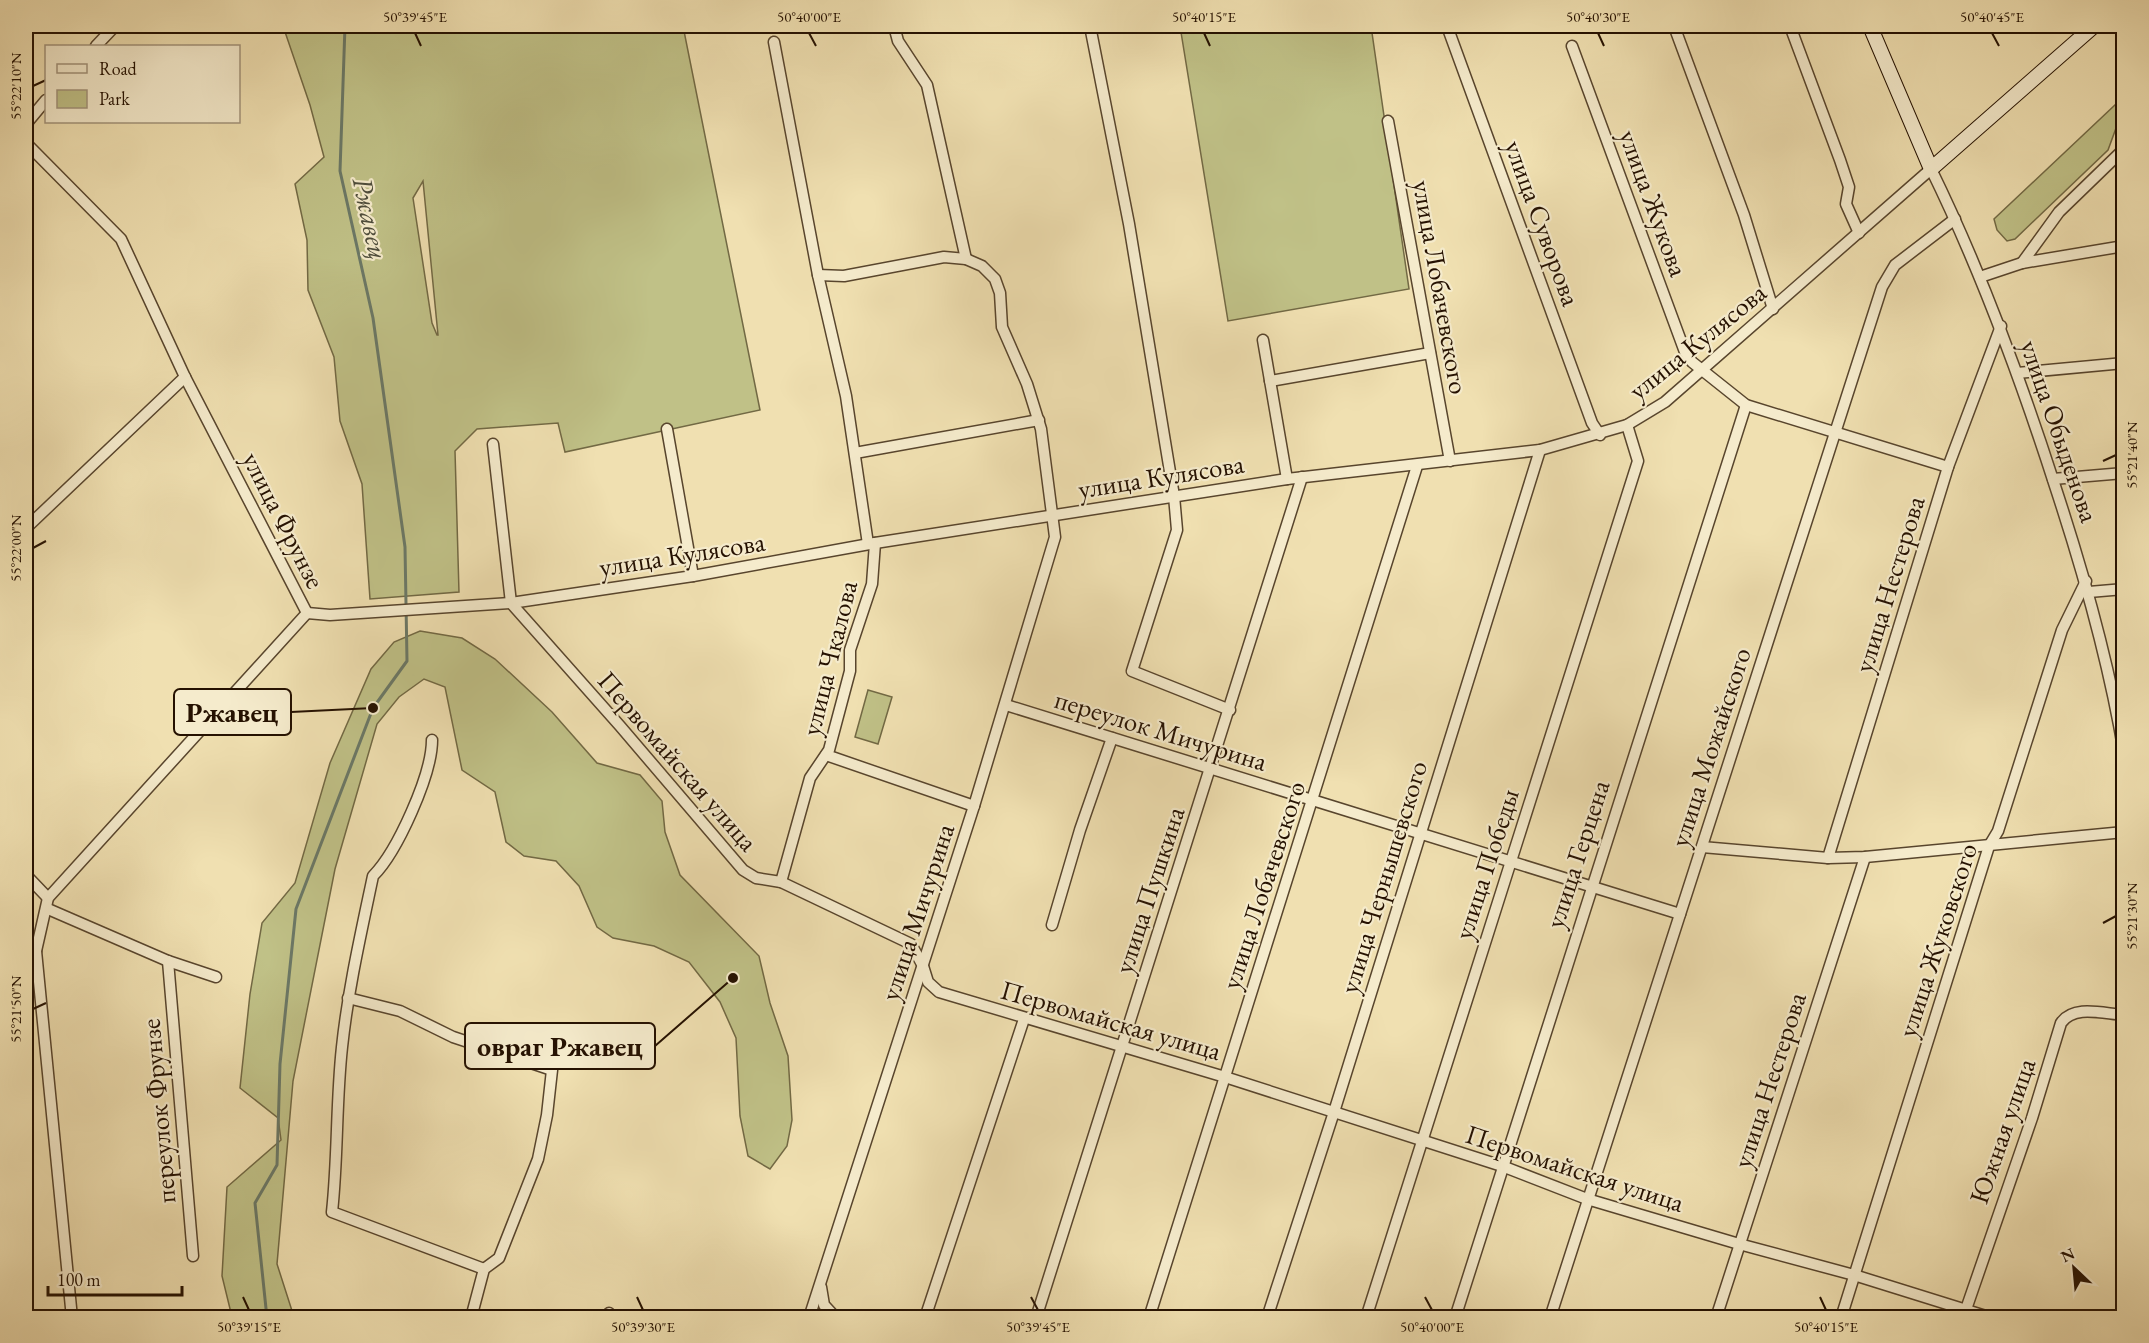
<svg xmlns="http://www.w3.org/2000/svg" width="2149" height="1343" font-family="'EB Garamond',serif">
  <style>
    .green { fill: #c0c187; stroke: #726944; stroke-width: 1.5; fill-rule: evenodd }
    .lines { fill: none; stroke-linecap: round; stroke-linejoin: round }
    .stream { stroke: #6b7866; stroke-width: 3 }
    .street-casing { stroke: #58452d; stroke-width: 13 }
    .secondary-casing { stroke: #251101; stroke-width: 16 }
    .street { stroke: #f5ebcc; stroke-width: 10 }
    .secondary { stroke: #f5ebcc; stroke-width: 14 }
    .ticks { fill: none; stroke: #251101; stroke-width: 2 }
    .labels { text-anchor: middle; dominant-baseline: central; stroke-width: 4.5; stroke-linejoin: round; paint-order: stroke }
    .street-label { font-size: 27px; fill: #251101; stroke: #f5ebcc }
    .water-label { font-size: 28px; font-style: italic; fill: #4e4d3c; stroke: #f5ebcc }
    .leader { fill: none; stroke: #251101; stroke-width: 2 }
    .callout-dot { fill: #251101; stroke: #f5ebcc; stroke-width: 2 }
    .callout { fill: #f5ebcc; stroke: #251101; stroke-width: 2 }
    .callout-label { font-size: 28px; text-anchor: middle; font-weight: bold; fill: #251101 }
    .neatline { fill: none; stroke: #251101; stroke-width: 2 }
    .ticks-label { font-size: 15px; text-anchor: middle; fill: #251101 }
  </style>
  <rect width="100%" height="100%" fill="#f0e0b1"/>
  <filter id="stains"><feTurbulence type="fractalNoise" baseFrequency=".00333" numOctaves="4"/><feColorMatrix values="0 0 0 0 .2 0 0 0 0 .09 0 0 0 0 .02 0 0 0 .5 -.17"/></filter>
  <radialGradient id="worn" r=".72"><stop offset=".6" stop-color="#630" stop-opacity="0"/><stop offset="1" stop-color="#630" stop-opacity=".3"/></radialGradient>
  <g class="green">
    <path d="M 283,26 L 683,26 L 760,410 L 565,452 L 558,423 L 477,429 L 455,451 L 459,592 L 370,599 L 362,484 L 340,421 L 334,357 L 308,290 L 307,240 L 295,184 L 324,157 L 310,105 ZM 423,181 L 438,335 L 437,335 L 432,323 L 413,198 Z"/>
    <polygon points="1180,26 1371,26 1409,289 1228,321"/>
    <polygon points="2116,104 2123,104 2123,109 2108,150 2015,239 2007,241 1997,230 1994,219"/>
    <polygon points="420,631 462,638 495,659 552,712 597,763 640,775 662,801 665,832 680,875 759,956 770,1003 788,1056 792,1120 787,1146 770,1169 748,1156 740,1116 736,1038 720,1002 689,962 654,946 613,938 597,927 579,886 556,861 524,856 506,842 495,792 462,770 445,687 424,679 399,697 377,724 335,869 293,1081 277,1264 294,1317 232,1317 222,1276 227,1187 281,1140 278,1118 240,1088 250,994 262,923 295,883 330,763 371,669 394,642"/>
    <polygon points="868,690 892,697 878,744 855,737"/>
  </g>
  <g class="lines">
    <polyline class="stream" points="267,1318 255,1203 277,1165 280,1064 296,909 373,708 407,661 405,547 373,318 340,171 345,26"/>
    <g class="street-casing">
      <g id="street">
        <polyline points="894,26 898,41 927,85 966,259"/>
        <polyline points="1090,26 1129,224 1174,496 1177,530 1132,671 1230,710"/>
        <polyline points="1447,26 1592,423 1600,435"/>
        <polyline points="1674,26 1744,215 1773,309"/>
        <polyline points="1790,26 1840,160 1849,187 1846,204 1859,233"/>
        <polyline points="774,42 818,275 846,396 868,544"/>
        <polyline points="96,46 115,26"/>
        <polyline points="1572,46 1685,352 1692,362 1746,405 1948,467"/>
        <polyline points="1388,121 1450,461"/>
        <polyline points="26,124 46,100"/>
        <polyline points="26,143 121,239 185,377 307,613"/>
        <polyline points="2022,263 2059,212 2124,149"/>
        <polyline points="1980,277 2022,263 2124,246"/>
        <polyline points="1263,340 1287,479"/>
        <polyline points="2017,373 2124,363"/>
        <polyline points="1270,381 1430,353"/>
        <polyline points="667,429 693,576"/>
        <polyline points="493,444 511,603 620,726 743,870 756,878 781,882 911,944 923,966 928,982 939,992 1225,1077 1502,1166 1587,1199 1739,1244 1854,1275 1992,1318"/>
        <polyline points="855,453 1039,420"/>
        <polyline points="2053,479 2124,473"/>
        <polyline points="26,528 185,377"/>
        <polyline points="2089,592 2124,589"/>
        <path d="M 307,613 L 330,615 L 511,603 L 693,576 L 875,543 L 1287,479 L 1540,450 L 1627,425 L 1665,402 L 1931,169 C 1981,271 2020,377 2055,486 C 2084,574 2109,662 2124,753"/>
        <polyline points="1006,705 1680,914"/>
        <path d="M 432,740 C 432,775 397,852 373,876 C 361,933 348,990 342,1047 C 336,1102 338,1157 332,1212 L 484,1269"/>
        <polyline points="826,755 974,806"/>
        <polyline points="1702,847 1828,858 1865,857 2124,832"/>
        <polyline points="1828,858 1948,467 2001,326"/>
        <polyline points="26,875 48,898"/>
        <polyline points="781,882 810,778 829,750 850,671 850,650 872,584 875,543"/>
        <polyline points="48,909 168,961 216,977"/>
        <polyline points="1052,925 1080,830 1112,738"/>
        <polyline points="36,951 72,1318"/>
        <polyline points="168,961 193,1256"/>
        <polyline points="26,973 36,951 48,898 307,613"/>
        <polyline points="348,998 400,1011 453,1037 552,1070 547,1115 538,1159 499,1258 484,1269 471,1318"/>
        <polyline points="821,1287 824,1305 836,1318"/>
        <polyline points="607,1318 609,1313"/>
        <polyline points="809,1318 974,806 1055,537 1041,429 1027,384 1002,327 1000,293 995,279 982,266 966,259 944,257 844,276 818,275"/>
        <polyline points="925,1318 1024,1019"/>
        <polyline points="1036,1318 1302,477"/>
        <polyline points="1149,1318 1417,466"/>
        <polyline points="1267,1318 1334,1112 1540,450"/>
        <polyline points="1366,1318 1638,461 1627,425"/>
        <polyline points="1455,1318 1746,405"/>
        <polyline points="1550,1318 1882,287 1895,265 1955,219"/>
        <polyline points="1716,1318 1865,857"/>
        <polyline points="1841,1318 1989,846 1998,831 2062,630 2086,581"/>
        <path d="M 1963,1318 L 2032,1118 L 2061,1023 C 2074,1004 2104,1014 2124,1015"/>
      </g>
    </g>
    <g class="secondary-casing">
      <polyline id="secondary" points="1870,26 1931,169 2094,26"/>
    </g>
    <use href="#street" class="street"/>
    <use href="#secondary" class="secondary"/>
  </g>
  <path class="ticks" d="M 415,33 L 421,46M 809,33 L 816,46M 1204,33 L 1210,46M 1598,33 L 1604,46M 1992,33 L 1999,46M 33,86 L 46,80M 2103,461 L 2116,455M 33,548 L 46,541M 2103,923 L 2116,916M 33,1009 L 46,1003M 243,1297 L 249,1310M 637,1297 L 643,1310M 1031,1297 L 1038,1310M 1425,1297 L 1432,1310M 1820,1297 L 1826,1310"/>
  <g class="labels">
    <g class="street-label">
      <text transform="translate(1654 203) rotate(70)">улица Жукова</text>
      <text transform="translate(1543 223) rotate(70)">улица Суворова</text>
      <text transform="translate(1441 287) rotate(80)">улица Лобачевского</text>
      <text transform="translate(1697 341) rotate(-39)">улица Кулясова</text>
      <text transform="translate(2060 431) rotate(71)">улица Обыденова</text>
      <text transform="translate(1161 476) rotate(-9)">улица Кулясова</text>
      <text transform="translate(284 520) rotate(63)">улица Фрунзе</text>
      <text transform="translate(682 554) rotate(-9)">улица Кулясова</text>
      <text transform="translate(1889 584) rotate(-73)">улица Нестерова</text>
      <text transform="translate(829 658) rotate(-76)">улица Чкалова</text>
      <text transform="translate(1161 730) rotate(17)">переулок Мичурина</text>
      <text transform="translate(1710 747) rotate(-72)">улица Можайского</text>
      <text transform="translate(678 761) rotate(49)">Первомайская улица</text>
      <text transform="translate(1577 854) rotate(-72)">улица Герцена</text>
      <text transform="translate(1486 864) rotate(-72)">улица Победы</text>
      <text transform="translate(1383 877) rotate(-73)">улица Чернышевского</text>
      <text transform="translate(1263 885) rotate(-72)">улица Лобачевского</text>
      <text transform="translate(1149 890) rotate(-72)">улица Пушкина</text>
      <text transform="translate(917 912) rotate(-72)">улица Мичурина</text>
      <text transform="translate(1937 940) rotate(-72)">улица Жуковского</text>
      <text transform="translate(1111 1020) rotate(16)">Первомайская улица</text>
      <text transform="translate(1769 1080) rotate(-72)">улица Нестерова</text>
      <text transform="translate(158 1111) rotate(-95)">переулок Фрунзе</text>
      <text transform="translate(2002 1131) rotate(-71)">Южная улица</text>
      <text transform="translate(1575 1168) rotate(18)">Первомайская улица</text>
    </g>
    <g class="water-label">
      <text transform="translate(371 218) rotate(78)">Ржавец</text>
    </g>
  </g>
  <path class="leader" d="M373 708L291 712M733 978L655 1046"/>
  <g class="callout-dot">
    <circle cx="373" cy="708" r="6"/>
    <circle cx="733" cy="978" r="6"/>
  </g>
  <g class="callout">
    <rect x="174" y="689" width="117" height="46" rx="6"/>
    <rect x="465" y="1023" width="190" height="46" rx="6"/>
  </g>
  <g class="callout-label">
    <text x="232" y="722">Ржавец</text>
    <text x="560" y="1056">овраг Ржавец</text>
  </g>
  <rect width="2149" height="1343" fill="none" stroke="#f0e0b1" stroke-width="66"/>
  <rect x="45" y="45" width="195" height="78" fill="#f5ebcc" stroke="#a2947b" stroke-width="1.5"/>
  <rect x="57" y="64" width="30" height="9" fill="#f5ebcc" stroke="#a2947b" stroke-width="1.5"/>
  <text x="99" y="75" font-size="18" fill="#251101">Road</text>
  <rect x="57" y="90" width="30" height="18" fill="#c0c187" stroke="#a2947b" stroke-width="1.5"/>
  <text x="99" y="105" font-size="18" fill="#251101">Park</text>
  <g transform="translate(2074 1268) rotate(334)" stroke="#f5ebcc" stroke-width="4.5" paint-order="stroke">
  <path d="M0-4.5L10 22L0 15L-10 22Z" fill="#251101"/>
  <text y="-9" font-size="16" font-weight="bold" text-anchor="middle" fill="#251101">N</text>
  </g>
  <path d="M48 1286v9h134v-9" fill="none" stroke="#251101" stroke-width="3"/>
  <text x="57" y="1286" font-size="18" fill="#251101" stroke="#f5ebcc" stroke-width="4.5" paint-order="stroke">100 m</text>
  <rect x="33" y="33" width="2083" height="1277" class="neatline"/>
  <g class="ticks-label">
    <text x="415" y="22">50°39'45"E</text>
    <text x="809" y="22">50°40'00"E</text>
    <text x="1204" y="22">50°40'15"E</text>
    <text x="1598" y="22">50°40'30"E</text>
    <text x="1992" y="22">50°40'45"E</text>
    <text transform="translate(16 86) rotate(-90)" y="5">55°22'10"N</text>
    <text transform="translate(2132 455) rotate(-90)" y="5">55°21'40"N</text>
    <text transform="translate(16 548) rotate(-90)" y="5">55°22'00"N</text>
    <text transform="translate(2132 916) rotate(-90)" y="5">55°21'30"N</text>
    <text transform="translate(16 1009) rotate(-90)" y="5">55°21'50"N</text>
    <text x="249" y="1332">50°39'15"E</text>
    <text x="643" y="1332">50°39'30"E</text>
    <text x="1038" y="1332">50°39'45"E</text>
    <text x="1432" y="1332">50°40'00"E</text>
    <text x="1826" y="1332">50°40'15"E</text>
  </g>
  <rect width="100%" height="100%" filter="url(#stains)"/>
  <rect width="100%" height="100%" fill="url(#worn)"/>
</svg>
